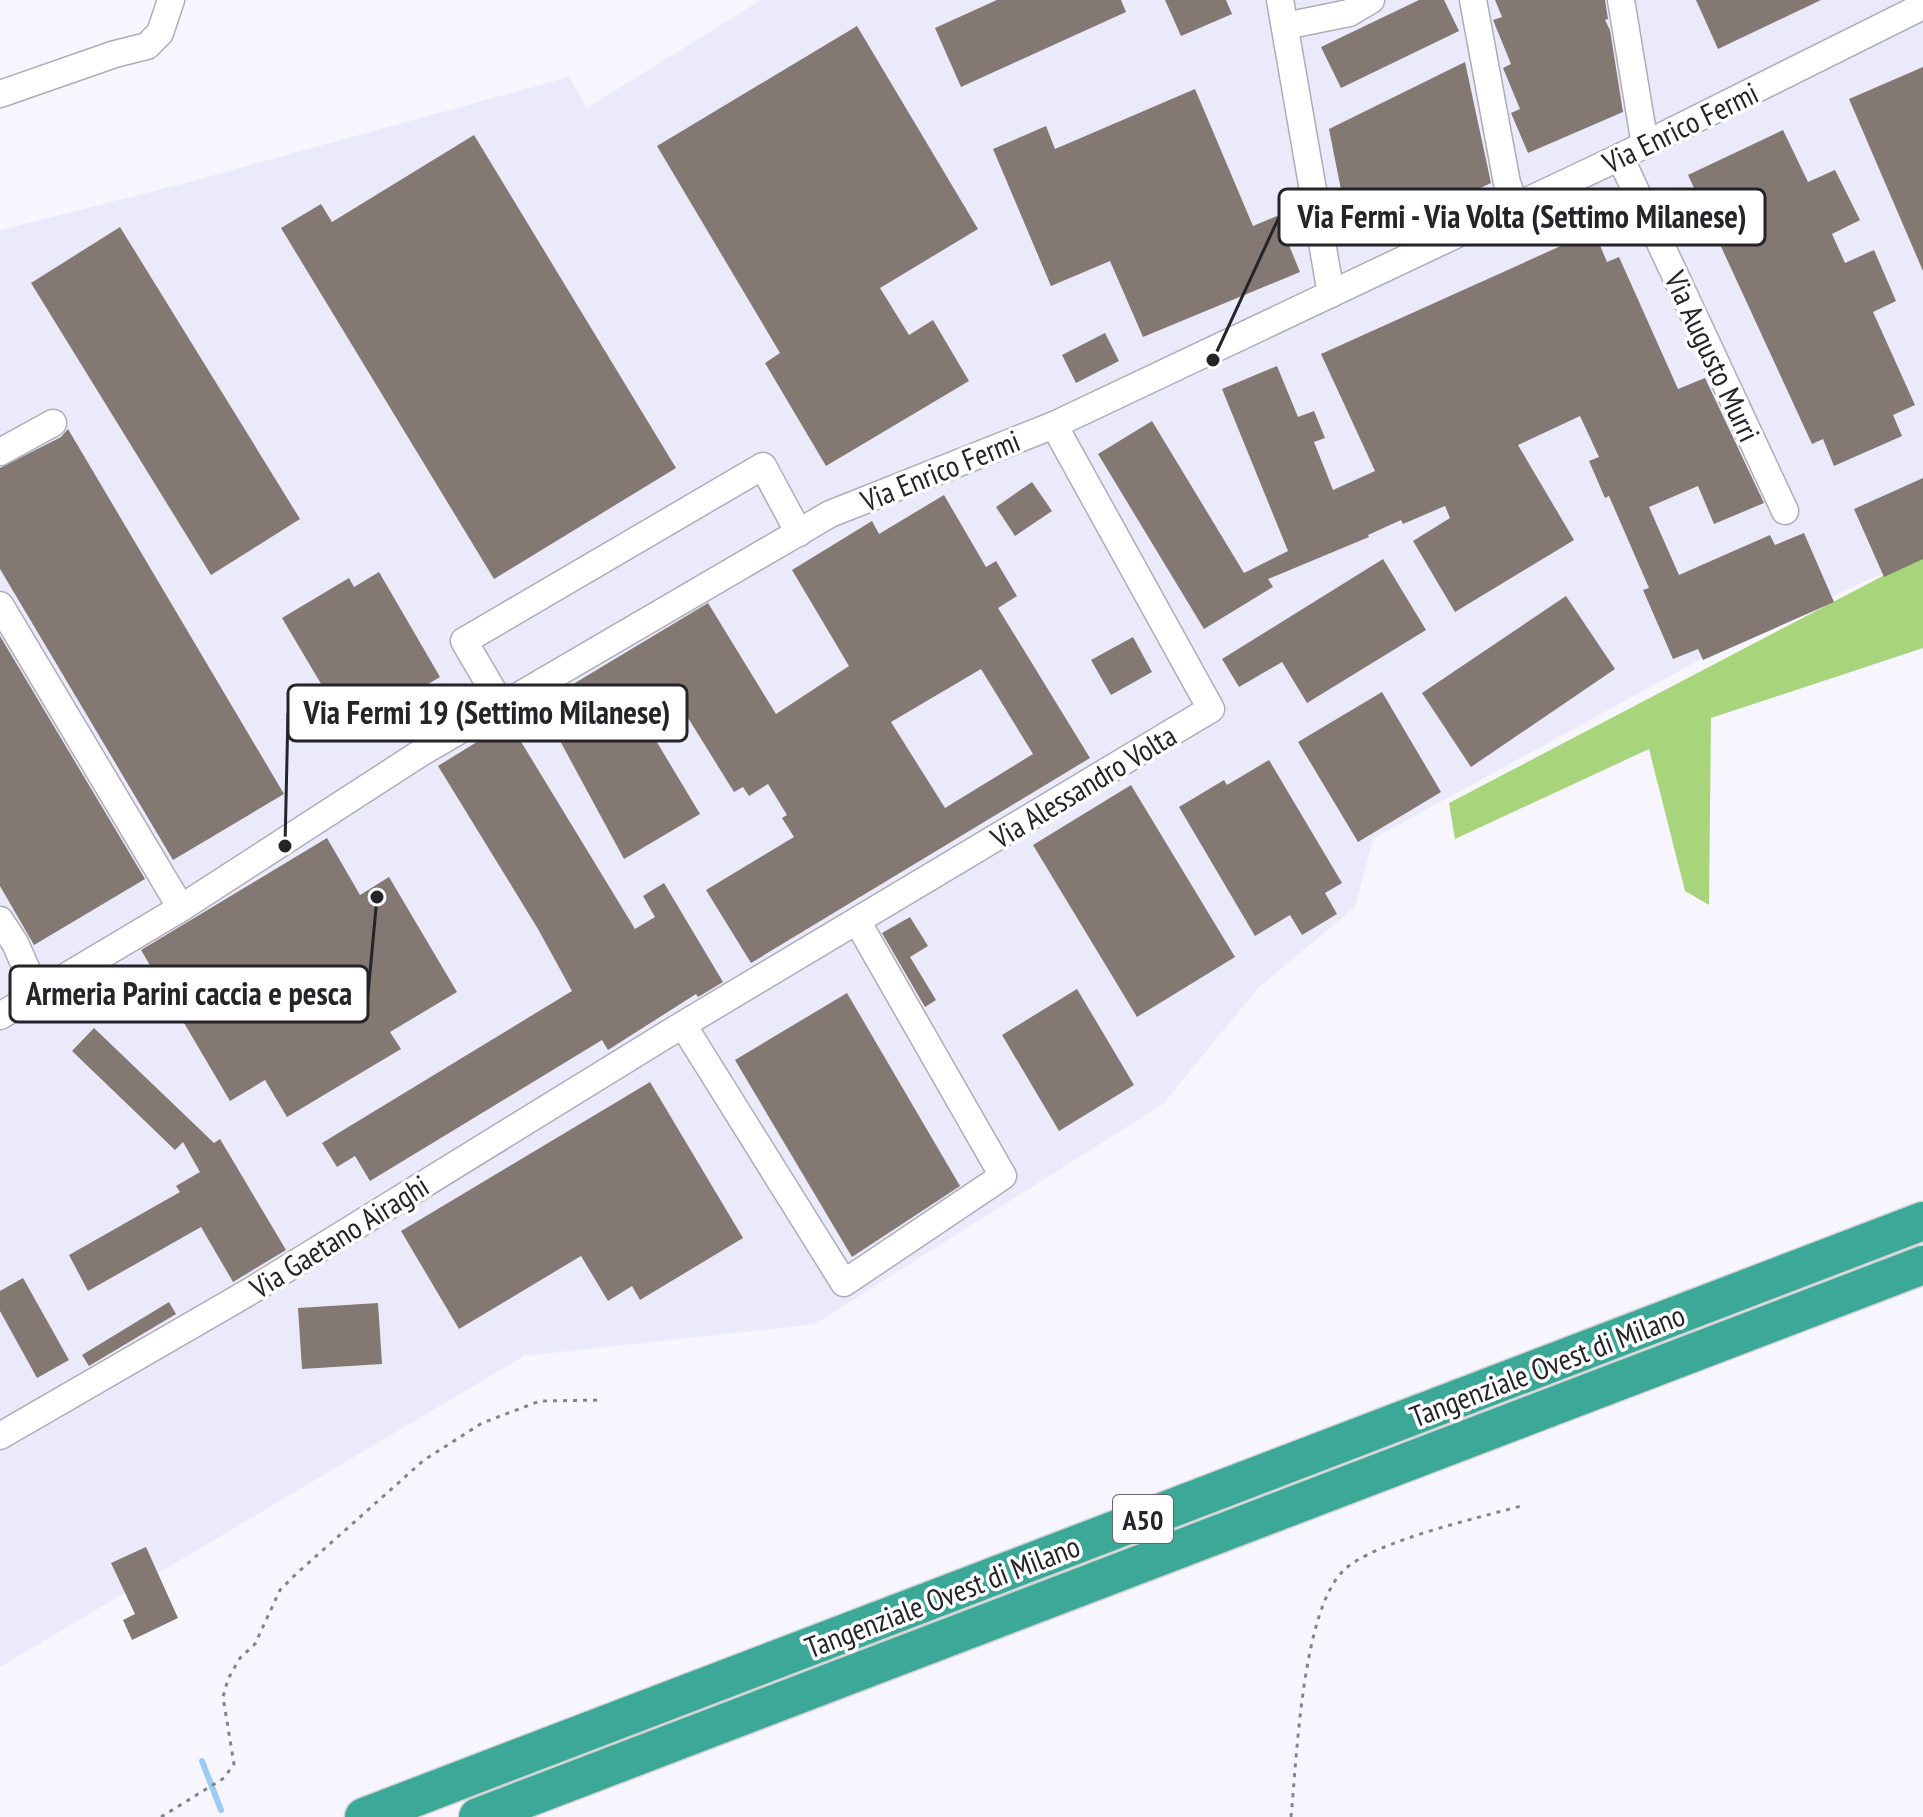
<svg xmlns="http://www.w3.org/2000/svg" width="1923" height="1817" font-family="'PT Sans Narrow',sans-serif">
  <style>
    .built { fill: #ebeafa }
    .forest { fill: #a8d57b }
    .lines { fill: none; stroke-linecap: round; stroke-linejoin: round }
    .stream { stroke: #9ccbf4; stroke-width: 6 }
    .building { fill: #837972; fill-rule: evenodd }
    .minor-casing { stroke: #adadb8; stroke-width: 29 }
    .highway-casing { stroke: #d3d3d4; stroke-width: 41 }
    .path { stroke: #838389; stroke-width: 3; stroke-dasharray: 4 6; stroke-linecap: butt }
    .minor { stroke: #fff; stroke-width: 26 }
    .highway { stroke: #3ca898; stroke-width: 38 }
    .labels { text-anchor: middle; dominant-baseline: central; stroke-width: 7; stroke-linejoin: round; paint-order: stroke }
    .shield { fill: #fff; stroke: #666669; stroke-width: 2 }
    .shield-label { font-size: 28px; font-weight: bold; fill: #242429 }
    .street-label { font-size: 30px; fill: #242429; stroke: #fff }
    .leader { fill: none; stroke: #242429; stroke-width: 3 }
    .callout-dot { fill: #242429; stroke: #fff; stroke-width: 3 }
    .callout { fill: #fff; stroke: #242429; stroke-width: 3 }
    .callout-label { font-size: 32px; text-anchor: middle; font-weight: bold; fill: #242429 }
  </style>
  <rect width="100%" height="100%" fill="#f7f6fe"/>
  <polygon class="built" points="761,0 1923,0 1923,555 1732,642 1373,839 1355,907 1258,988 1163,1104 815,1324 524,1356 0,1667 0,230 182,184 569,77 587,108"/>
  <polygon class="forest" points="1923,555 1923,648 1711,718 1709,905 1685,891 1649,749 1455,839 1449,803"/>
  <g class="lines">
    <polyline class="stream" points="202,1761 221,1810"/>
  </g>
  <g class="building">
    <polygon points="997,0 1121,0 1126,12 961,87 935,28"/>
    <polygon points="1165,0 1226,0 1232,14 1181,36"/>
    <polygon points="1419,0 1444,0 1459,31 1341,88 1321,47"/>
    <polygon points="1495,0 1605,0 1608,19 1605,20 1610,30 1623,112 1528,153 1511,113 1520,109 1503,68 1511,64 1493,20 1502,17"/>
    <polygon points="1696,0 1821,0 1718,49"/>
    <polygon points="857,26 978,229 880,288 909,335 933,320 969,381 826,466 765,363 780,353 657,146"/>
    <polygon points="1465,62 1491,183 1383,233 1366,194 1344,205 1329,129"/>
    <polygon points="1923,67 1923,271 1849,99"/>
    <polygon points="1195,89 1253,226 1277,216 1300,272 1143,337 1110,261 1051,286 993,149 1046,126 1055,149"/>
    <polygon points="1783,130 1808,182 1835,170 1860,220 1832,234 1845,263 1874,250 1896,301 1873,312 1915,405 1893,415 1902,436 1834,466 1823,439 1812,444 1688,175"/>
    <polygon points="474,135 676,468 494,579 281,228 321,204 332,222"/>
    <polygon points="120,227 300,519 211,575 31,283"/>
    <polygon points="1594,231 1607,262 1619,257 1678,389 1705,378 1764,503 1714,524 1698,486 1649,507 1679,575 1770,535 1775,545 1804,533 1834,602 1703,660 1698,649 1673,659 1643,590 1649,588 1609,496 1605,498 1589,461 1599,457 1580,416 1518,445 1574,540 1455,612 1413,541 1450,518 1445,506 1403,524 1401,520 1368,535 1369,537 1268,579 1273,587 1204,629 1098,454 1152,421 1244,573 1288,551 1222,389 1277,366 1298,417 1314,411 1325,438 1314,442 1333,490 1375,471 1321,354"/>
    <polygon points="1105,333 1119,361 1076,383 1062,355"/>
    <polygon points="68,429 284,794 173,860 0,569 0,468 61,437"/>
    <polygon points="1923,478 1923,559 1884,577 1854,509"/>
    <polygon points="1032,482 1052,511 1015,536 996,507"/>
    <path d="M 944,495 L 986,567 L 996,561 L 1017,596 L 998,608 L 1090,758 L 751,963 L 706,890 L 794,837 L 782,818 L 787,815 L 768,784 L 749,796 L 743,787 L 734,792 L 667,684 L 634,704 L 700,814 L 624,859 L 540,704 L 708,603 L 776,714 L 849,666 L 792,570 L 872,521 L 879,534 ZM 981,669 L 1033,754 L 945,808 L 891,722 Z"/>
    <polygon points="1383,559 1426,630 1307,703 1282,662 1239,687 1222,659"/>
    <polygon points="379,572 440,677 349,731 282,618 349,578 354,587"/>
    <polygon points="1566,596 1615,669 1471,767 1422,693"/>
    <polygon points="0,636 145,879 34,945 0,886"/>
    <polygon points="1133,637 1152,672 1111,695 1091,660"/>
    <polygon points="1382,692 1441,792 1358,842 1298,742"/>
    <polygon points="509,722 635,929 655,917 643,896 664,883 723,982 698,997 696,994 608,1050 602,1040 370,1181 355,1156 337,1167 322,1143 572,991 538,929 438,766"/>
    <polygon points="1269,760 1342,883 1325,893 1337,914 1302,935 1290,915 1255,936 1179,807 1224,780 1227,785"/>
    <polygon points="1131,785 1235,957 1137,1017 1033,845"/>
    <polygon points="327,838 360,895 389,877 457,992 390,1032 401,1049 287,1117 265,1080 230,1101 141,950"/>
    <polygon points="910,917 928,946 910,957 936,1000 925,1007 882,933"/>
    <polygon points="1077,989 1134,1085 1059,1131 1002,1035"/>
    <polygon points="847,993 960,1186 852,1257 735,1060"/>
    <polygon points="94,1028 214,1143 220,1139 286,1250 233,1282 201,1227 88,1291 69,1255 180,1192 176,1186 200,1172 183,1142 175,1150 72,1051"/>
    <polygon points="650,1082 743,1238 640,1300 632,1286 608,1301 581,1256 459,1329 401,1231"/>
    <polygon points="23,1278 69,1360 37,1378 0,1311 0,1291"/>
    <polygon points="169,1302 176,1314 89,1366 82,1355"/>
    <polygon points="378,1303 382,1364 302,1369 298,1308"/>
    <polygon points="146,1547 178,1618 132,1640 123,1620 135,1614 111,1563"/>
  </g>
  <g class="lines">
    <g class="minor-casing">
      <g id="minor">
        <polyline points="1280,0 1331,294"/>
        <polyline points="1473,0 1507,183 1516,207"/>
        <polyline points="1621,0 1645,145"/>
        <polyline points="1285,26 1349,13 1371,0"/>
        <polyline points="0,94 115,54 147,46 160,33 171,0"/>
        <polyline points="1620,157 1785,511"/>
        <polyline points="0,452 53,423"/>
        <polyline points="0,605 181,908"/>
        <polyline points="502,706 464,641 763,466 799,533"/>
        <polyline points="0,920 15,943 37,993"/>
        <polyline points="0,1016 181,908 419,754 830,514 1054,425 1620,157 1923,6"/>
        <polyline points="683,1025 844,1283 1003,1176 857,921"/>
        <polyline points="0,1436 249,1292 674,1030 1211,709 1054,425"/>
      </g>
    </g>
    <g class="highway-casing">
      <g id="highway">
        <polyline points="364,1817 1923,1221"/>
        <polyline points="478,1817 1923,1265"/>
      </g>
    </g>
    <g class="path">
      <polyline points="161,1817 224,1778 234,1764 223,1697 228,1679 240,1658 255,1644 280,1590 296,1574 424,1460 482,1423 540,1401 603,1400"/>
      <path d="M 1291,1817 C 1297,1757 1302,1610 1344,1570 C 1375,1541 1478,1518 1521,1506"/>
    </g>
    <use href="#minor" class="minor"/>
    <use href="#highway" class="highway"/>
  </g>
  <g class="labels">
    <rect class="shield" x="1113" y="1495" width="60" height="48" rx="6"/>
    <g class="shield-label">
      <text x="1143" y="1519">A50</text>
    </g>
    <g class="street-label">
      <text transform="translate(1680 127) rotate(-26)">Via Enrico Fermi</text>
      <text transform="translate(1713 356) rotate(65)">Via Augusto Murri</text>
      <text transform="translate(940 470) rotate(-22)">Via Enrico Fermi</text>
      <text transform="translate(1083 786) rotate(-31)">Via Alessandro Volta</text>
      <text transform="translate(339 1236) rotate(-32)">Via Gaetano Airaghi</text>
      <text transform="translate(1547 1365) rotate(-21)">Tangenziale Ovest di Milano</text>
      <text transform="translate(942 1596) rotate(-21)">Tangenziale Ovest di Milano</text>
    </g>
  </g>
  <path class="leader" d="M1213 360L1279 217M285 846L288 713M377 897L368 994"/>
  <g class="callout-dot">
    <circle cx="1213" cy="360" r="8"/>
    <circle cx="285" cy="846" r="8"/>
    <circle cx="377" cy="897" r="8"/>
  </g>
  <g class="callout">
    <rect x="1279" y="189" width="486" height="56" rx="8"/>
    <rect x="288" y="685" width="399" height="56" rx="8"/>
    <rect x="10" y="966" width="358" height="56" rx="8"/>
  </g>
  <g class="callout-label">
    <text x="1522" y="228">Via Fermi - Via Volta (Settimo Milanese)</text>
    <text x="487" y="724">Via Fermi 19 (Settimo Milanese)</text>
    <text x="189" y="1005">Armeria Parini caccia e pesca</text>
  </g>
</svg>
